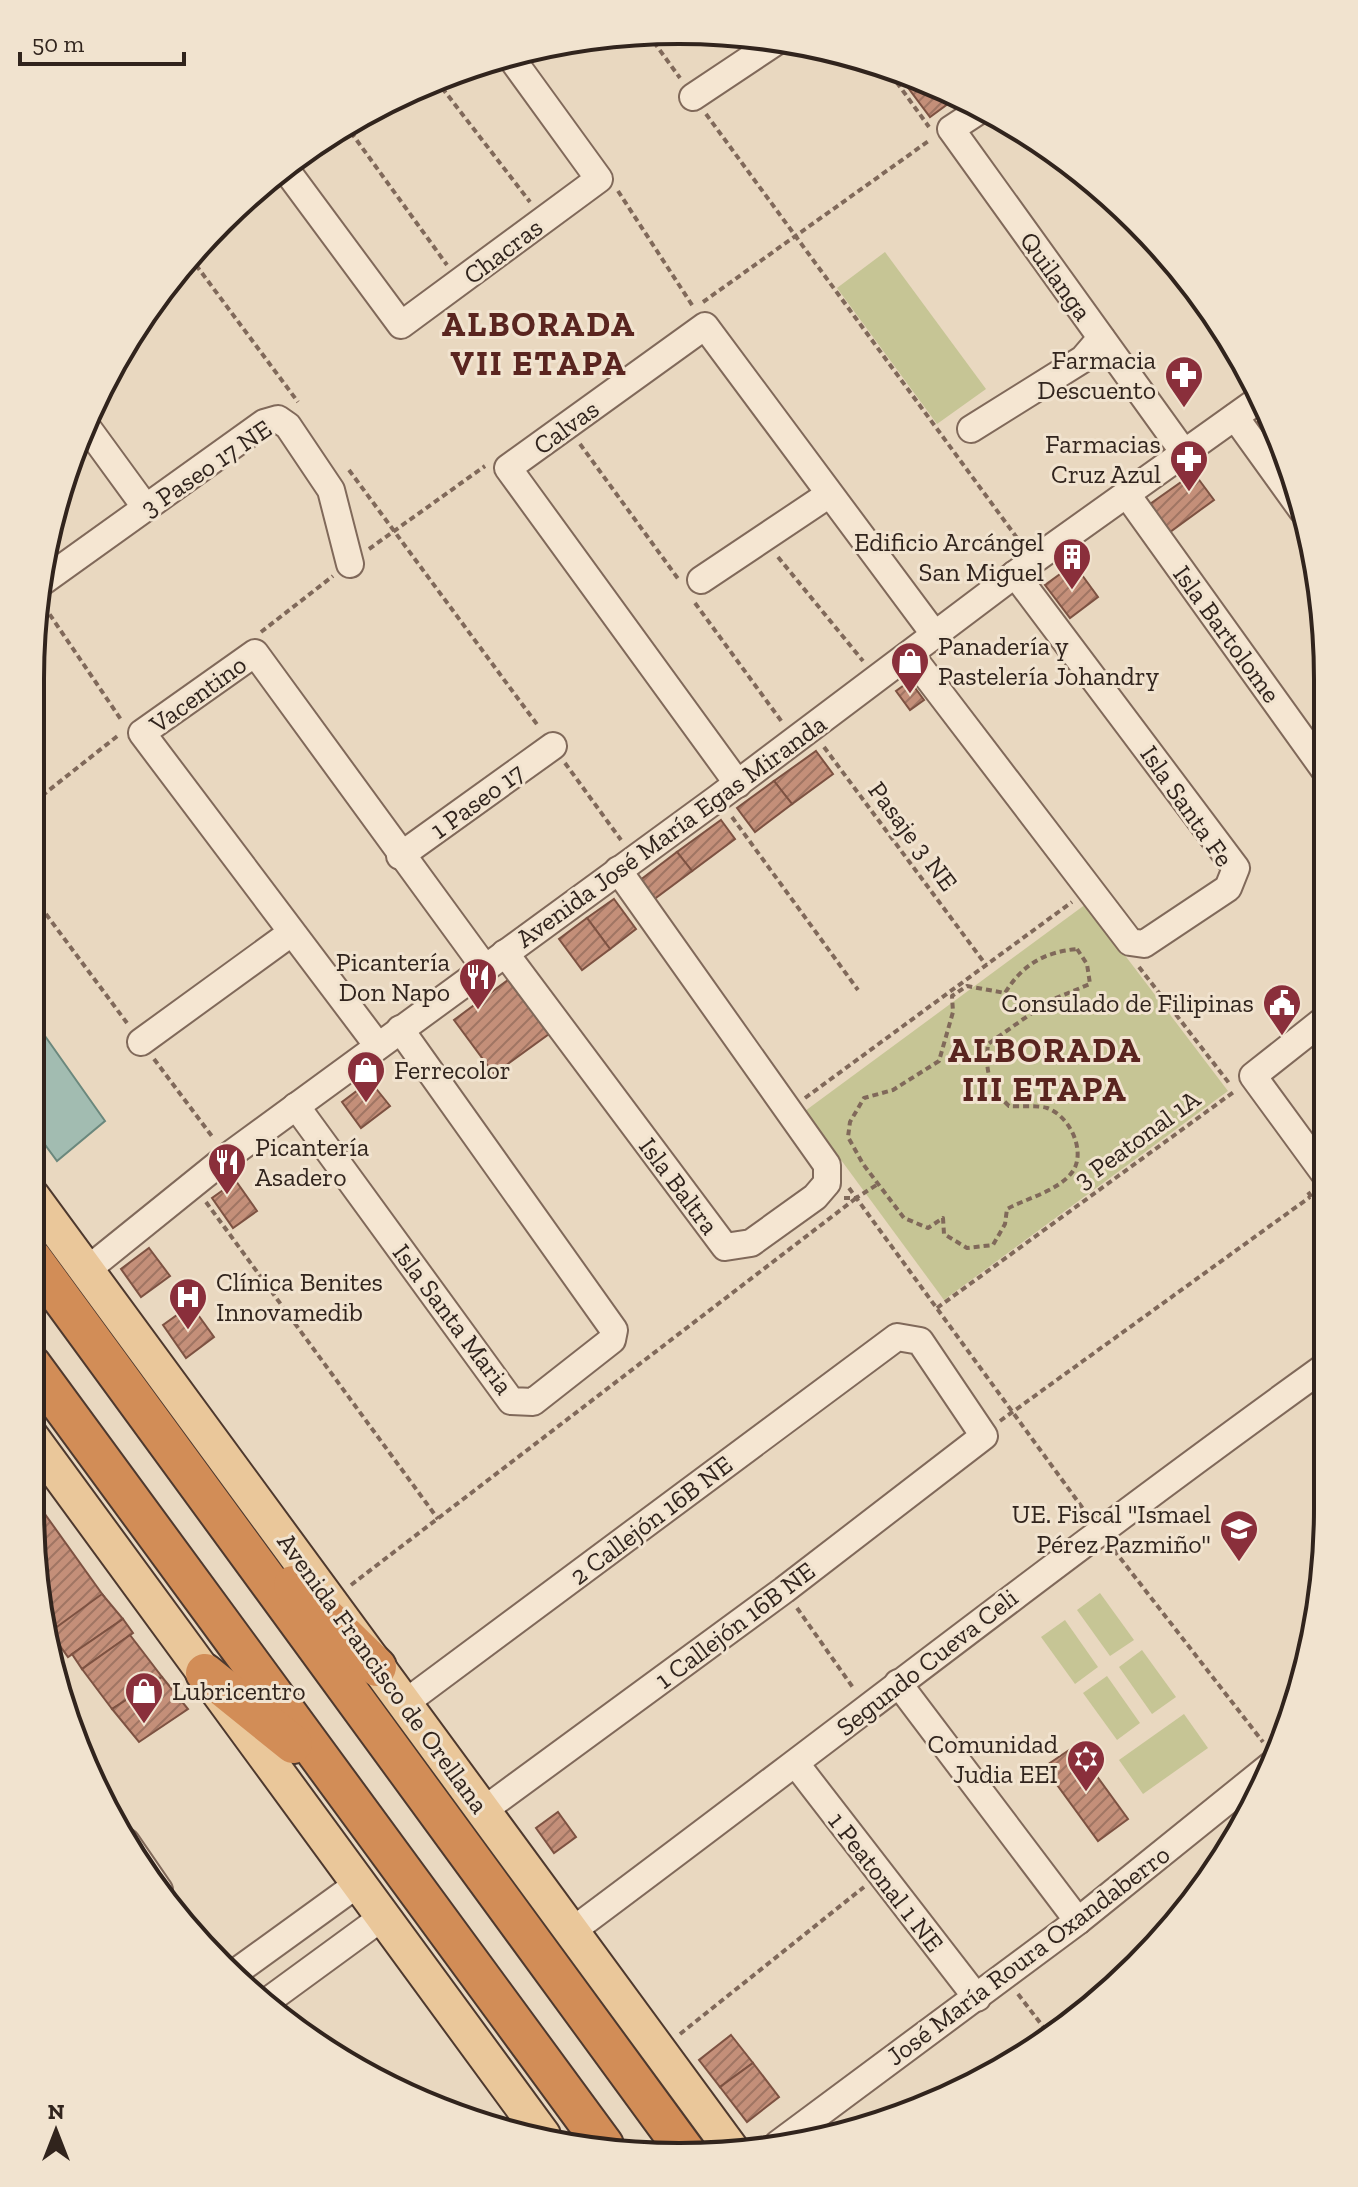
<svg xmlns="http://www.w3.org/2000/svg" width="1358" height="2187" font-family="'Zilla Slab',serif">
  <style>
    .green { fill: #c6c595 }
    .water { fill: #a2bcb1; stroke: #6b887d; stroke-width: 2 }
    .building { fill: url(#building-hatch); stroke: #7d5242; stroke-width: 2 }
    .lines { fill: none; stroke-linecap: round; stroke-linejoin: round }
    .minor-casing { stroke: #80695a; stroke-width: 30 }
    .major-casing { stroke: #4e392e; stroke-width: 38 }
    .highway-casing { stroke: #4e392e; stroke-width: 42 }
    .path { stroke: #80695a; stroke-width: 4; stroke-dasharray: 6 4; stroke-linecap: butt }
    .minor { stroke: #f5e6d2; stroke-width: 26 }
    .major { stroke: #eac79a; stroke-width: 34 }
    .highway { stroke: #d28d57; stroke-width: 38 }
    .labels { text-anchor: middle; dominant-baseline: central; stroke-width: 6; stroke-linejoin: round; paint-order: stroke }
    .street-label { font-size: 26px; fill: #31241d; stroke: #f1e3cf }
    .poi-label { font-size: 26px; fill: #31241d; stroke: #f1e3cf; text-anchor: end }
    .district-label { font-size: 34px; font-weight: bold; letter-spacing: 2px; fill: #5a2520; stroke: #f1e3cf }
    .rim { fill: none; stroke: #31241d; stroke-width: 4 }
  </style>
  <defs>
    <pattern id="building-hatch" width="6" height="6" patternUnits="userSpaceOnUse" patternTransform="scale(2)"><rect width="6" height="6" fill="#c48f79"/><path d="M-1 1l2-2M0 6l6-6M5 7l2-2" fill="none" stroke="#a07563"/></pattern>
  </defs>
  <rect width="100%" height="100%" fill="#e9d8c0"/>
  <g class="green">
    <polygon points="885,252 986,389 937,424 837,288"/>
    <polygon points="1086,904 1228,1091 944,1300 805,1111"/>
    <polygon points="1100,1593 1134,1640 1110,1656 1077,1610"/>
    <polygon points="1065,1620 1098,1667 1075,1684 1041,1637"/>
    <polygon points="1142,1650 1176,1697 1152,1714 1119,1667"/>
    <polygon points="1107,1676 1140,1723 1117,1740 1083,1693"/>
    <polygon points="1184,1714 1208,1748 1143,1794 1119,1760"/>
  </g>
  <polygon class="water" points="33,1019 105,1121 57,1161 32,1127"/>
  <g class="building">
    <polygon points="910,76 960,95 930,117 903,81"/>
    <polygon points="1268,414 1284,450 1278,454 1255,424"/>
    <polygon points="1194,473 1214,500 1170,532 1150,504"/>
    <polygon points="1074,564 1098,597 1070,618 1045,585"/>
    <polygon points="910,681 924,700 910,710 896,691"/>
    <polygon points="816,751 833,774 792,804 774,781"/>
    <polygon points="774,781 792,804 755,832 737,808"/>
    <polygon points="721,820 735,839 692,871 677,852"/>
    <polygon points="677,852 692,871 653,900 639,881"/>
    <polygon points="614,899 636,929 610,949 587,918"/>
    <polygon points="587,918 610,949 582,970 559,939"/>
    <polygon points="508,980 549,1034 494,1074 454,1020"/>
    <polygon points="370,1081 390,1106 361,1128 342,1102"/>
    <polygon points="236,1181 257,1211 233,1228 212,1198"/>
    <polygon points="149,1248 170,1276 141,1297 121,1269"/>
    <polygon points="191,1305 214,1337 186,1358 163,1325"/>
    <polygon points="32,1496 105,1598 56,1635 50,1626 30,1508"/>
    <polygon points="102,1594 123,1619 68,1657 50,1632"/>
    <polygon points="123,1619 133,1633 82,1669 72,1654"/>
    <polygon points="130,1635 162,1677 112,1709 82,1669"/>
    <polygon points="162,1677 188,1709 139,1742 112,1709"/>
    <polygon points="1075,1746 1128,1819 1098,1841 1044,1767"/>
    <polygon points="558,1812 576,1837 554,1853 536,1828"/>
    <polygon points="731,2035 753,2063 720,2087 699,2060"/>
    <polygon points="753,2063 779,2097 747,2122 720,2087"/>
  </g>
  <g class="lines">
    <g class="minor-casing">
      <g id="minor">
        <polyline points="693,97 777,41"/>
        <polyline points="983,108 951,129 1185,454"/>
        <polyline points="284,167 401,325 599,179 509,55"/>
        <polyline points="1235,417 1302,510"/>
        <polyline points="84,423 146,508"/>
        <polyline points="971,429 1083,359 1101,338"/>
        <polyline points="1128,496 1326,772"/>
        <polyline points="701,580 828,495"/>
        <polyline points="38,585 264,423 278,419 288,426 331,490 350,564"/>
        <polyline points="910,654 1130,942 1144,944 1228,888 1236,868 1015,574"/>
        <polyline points="738,784 508,468 705,326 935,635"/>
        <polyline points="400,856 553,746"/>
        <polyline points="505,953 725,1247 751,1243 815,1197 827,1183 827,1165 618,870"/>
        <polyline points="141,1042 291,933"/>
        <polyline points="378,1046 142,733 255,653 485,968"/>
        <polyline points="296,1106 511,1401 533,1402 612,1340 614,1330 400,1029"/>
        <polyline points="1324,1173 1253,1076 1325,1019"/>
        <polyline points="87,1270 227,1157 718,798 1034,560 1261,398"/>
        <polyline points="898,1683 1078,1921"/>
        <polyline points="405,1703 897,1337 920,1341 984,1436 784,1590 484,1810"/>
        <polyline points="796,1764 977,1998"/>
        <polyline points="126,1842 159,1890"/>
        <path d="M 572,1931 C 823,1744 1069,1551 1323,1368"/>
        <polyline points="236,1972 359,1883"/>
        <polyline points="265,2003 384,1916"/>
        <polyline points="778,2144 1078,1921 1275,1762"/>
      </g>
    </g>
    <g class="major-casing">
      <g id="major">
        <polyline points="32,1196 732,2150"/>
        <polyline points="30,1435 543,2135"/>
      </g>
    </g>
    <g class="highway-casing">
      <g id="highway">
        <polyline points="32,1258 689,2156"/>
        <polyline points="31,1364 604,2145"/>
        <polyline points="293,1585 377,1667"/>
        <polyline points="205,1673 293,1744"/>
      </g>
    </g>
    <g class="path">
      <polyline points="648,34 680,78"/>
      <polyline points="885,66 929,127"/>
      <polyline points="436,80 530,202"/>
      <polyline points="706,114 1020,542"/>
      <polyline points="345,124 447,265"/>
      <polyline points="618,191 694,308"/>
      <polyline points="190,257 298,402"/>
      <polyline points="703,302 930,140"/>
      <polyline points="580,444 679,580"/>
      <polyline points="349,470 539,727"/>
      <polyline points="369,549 485,466"/>
      <polyline points="778,557 863,661"/>
      <polyline points="695,603 782,722"/>
      <polyline points="44,606 122,721"/>
      <polyline points="261,632 333,576"/>
      <polyline points="824,747 986,965"/>
      <polyline points="565,763 621,840"/>
      <polyline points="34,802 120,734"/>
      <polyline points="732,817 858,990"/>
      <polyline points="34,898 127,1023"/>
      <path d="M 1077,949 L 1087,964 L 1090,984 L 1049,1001 L 988,1044 C 985,1072 989,1087 1009,1106 C 1020,1107 1037,1105 1047,1108 C 1070,1116 1086,1151 1073,1171 C 1059,1191 1027,1198 1007,1209 L 1005,1224 L 993,1245 L 967,1248 L 944,1234 L 943,1218 L 928,1228 L 904,1218 L 863,1164 L 848,1137 L 850,1122 L 864,1098 L 893,1090 L 939,1061 L 953,1012 L 952,996 L 967,986 L 1005,993 C 1022,965 1044,952 1077,949 Z"/>
      <polyline points="1139,967 1229,1083"/>
      <polyline points="154,1059 214,1139"/>
      <polyline points="805,1098 1072,902"/>
      <polyline points="849,1188 1087,1514"/>
      <polyline points="1308,1192 1324,1215"/>
      <polyline points="844,1198 856,1198 878,1184"/>
      <polyline points="206,1202 438,1519"/>
      <polyline points="937,1308 1235,1091"/>
      <polyline points="1000,1421 1310,1197"/>
      <polyline points="1114,1550 1263,1742"/>
      <polyline points="351,1585 855,1199"/>
      <polyline points="797,1608 854,1689"/>
      <polyline points="1018,1994 1051,2037"/>
      <polyline points="680,2034 864,1887"/>
    </g>
    <use href="#minor" class="minor"/>
    <use href="#major" class="major"/>
    <use href="#highway" class="highway"/>
  </g>
  <defs>
    <g id="pharmacy-pin" transform="scale(2)"><path d="M0 17L-7.5 6A9.5 9.5 0 1 1 7.5 6Z" fill="#8a2f3b" stroke="#f1e3cf"/><path d="M-2-6h4v4h4v4h-4v4h-4v-4h-4v-4h4Z" fill="#fff"/></g>
    <g id="building-pin" transform="scale(2)"><path d="M0 17L-7.5 6A9.5 9.5 0 1 1 7.5 6Z" fill="#8a2f3b" stroke="#f1e3cf"/><path d="M-4-6H4V6H1V3H-1V6H-4ZM-2.5-4.3h1.7v1.8h-1.7ZM.8-4.3h1.7v1.8H.8ZM-2.5-1h1.7V.8h-1.7ZM.8-1h1.7V.8H.8Z" fill="#fff"/></g>
    <g id="shop-pin" transform="scale(2)"><path d="M0 17L-7.5 6A9.5 9.5 0 1 1 7.5 6Z" fill="#8a2f3b" stroke="#f1e3cf"/><path d="M-5-2.5h2.3a2.7 3.5 0 0 1 5.4 0H5L5.5 6h-11ZM-1.5-2.5h3a1.5 2.3 0 0 0-3 0Z" fill="#fff"/></g>
    <g id="restaurant-pin" transform="scale(2)"><path d="M0 17L-7.5 6A9.5 9.5 0 1 1 7.5 6Z" fill="#8a2f3b" stroke="#f1e3cf"/><path d="M-5-6h1v4h1v-4h1v4h1v-4h1v5L-1.5 .5V6h-2V.5L-5-1ZM5-6V6H3V1.5H1.5Q1.5-4 5-6Z" fill="#fff"/></g>
    <g id="civic-pin" transform="scale(2)"><path d="M0 17L-7.5 6A9.5 9.5 0 1 1 7.5 6Z" fill="#8a2f3b" stroke="#f1e3cf"/><path d="M-.6-6.5H3V-4.5H.6V-3L4-1V1h2V6H-6V1h2V-1L-.6-3ZM-1.2 2.5V6h2.4V2.5Z" fill="#fff"/></g>
    <g id="hospital-pin" transform="scale(2)"><path d="M0 17L-7.5 6A9.5 9.5 0 1 1 7.5 6Z" fill="#8a2f3b" stroke="#f1e3cf"/><path d="M-5-5h3v3.5h4V-5h3V5h-3V1.5h-4V5h-3Z" fill="#fff"/></g>
    <g id="school-pin" transform="scale(2)"><path d="M0 17L-7.5 6A9.5 9.5 0 1 1 7.5 6Z" fill="#8a2f3b" stroke="#f1e3cf"/><path d="M0-5L7-2L0 1L-7-2ZM-4 1L0 2.5L4 1V4Q0 6-4 4Z" fill="#fff"/></g>
    <g id="synagogue-pin" transform="scale(2)"><path d="M0 17L-7.5 6A9.5 9.5 0 1 1 7.5 6Z" fill="#8a2f3b" stroke="#f1e3cf"/><path d="M0-6.5L5.6 3.2H-5.6ZM0 6.5L5.6-3.2H-5.6Z" fill="#fff"/></g>
  </defs>
  <g fill-rule="evenodd">
    <use href="#pharmacy-pin" x="1184" y="375"/>
    <use href="#pharmacy-pin" x="1189" y="459"/>
    <use href="#building-pin" x="1072" y="557"/>
    <use href="#shop-pin" x="910" y="661"/>
    <use href="#restaurant-pin" x="478" y="977"/>
    <use href="#civic-pin" x="1282" y="1003"/>
    <use href="#shop-pin" x="366" y="1070"/>
    <use href="#restaurant-pin" x="227" y="1162"/>
    <use href="#hospital-pin" x="188" y="1297"/>
    <use href="#school-pin" x="1239" y="1529"/>
    <use href="#shop-pin" x="144" y="1691"/>
    <use href="#synagogue-pin" x="1086" y="1759"/>
  </g>
  <g class="labels">
    <g class="street-label">
      <text transform="translate(503 251) rotate(-37)">Chacras</text>
      <text transform="translate(1056 276) rotate(54)">Quilanga</text>
      <text transform="translate(566 427) rotate(-36)">Calvas</text>
      <text transform="translate(206 468) rotate(-34)">3 Paseo 17 NE</text>
      <text transform="translate(1227 634) rotate(54)">Isla Bartolome</text>
      <text transform="translate(198 694) rotate(-36)">Vacentino</text>
      <text transform="translate(477 801) rotate(-36)">1 Paseo 17</text>
      <text transform="translate(1187 806) rotate(55)">Isla Santa Fe</text>
      <text transform="translate(671 831) rotate(-36)">Avenida José María Egas Miranda</text>
      <text transform="translate(913 836) rotate(53)">Pasaje 3 NE</text>
      <text transform="translate(1137 1139) rotate(-36)">3 Peatonal 1A</text>
      <text transform="translate(679 1186) rotate(53)">Isla Baltra</text>
      <text transform="translate(453 1319) rotate(53)">Isla Santa Maria</text>
      <text transform="translate(651 1520) rotate(-37)">2 Callejón 16B NE</text>
      <text transform="translate(735 1625) rotate(-37)">1 Callejón 16B NE</text>
      <text transform="translate(927 1662) rotate(-38)">Segundo Cueva Celi</text>
      <text transform="translate(383 1673) rotate(54)">Avenida Francisco de Orellana</text>
      <text transform="translate(886 1882) rotate(52)">1 Peatonal 1 NE</text>
      <text transform="translate(1028 1955) rotate(-37)">José María Roura Oxandaberro</text>
    </g>
    <g class="poi-label">
      <text x="1156" y="360">Farmacia<tspan x="1156" dy="30">Descuento</tspan></text>
      <text x="1161" y="444">Farmacias<tspan x="1161" dy="30">Cruz Azul</tspan></text>
      <text x="1044" y="542">Edificio Arcángel<tspan x="1044" dy="30">San Miguel</tspan></text>
      <text x="938" y="646" text-anchor="start">Panadería y<tspan x="938" dy="30">Pastelería Johandry</tspan></text>
      <text x="450" y="962">Picantería<tspan x="450" dy="30">Don Napo</tspan></text>
      <text x="1254" y="1003">Consulado de Filipinas</text>
      <text x="394" y="1070" text-anchor="start">Ferrecolor</text>
      <text x="255" y="1147" text-anchor="start">Picantería<tspan x="255" dy="30">Asadero</tspan></text>
      <text x="216" y="1282" text-anchor="start">Clínica Benites<tspan x="216" dy="30">Innovamedib</tspan></text>
      <text x="1211" y="1514">UE. Fiscal "Ismael<tspan x="1211" dy="30">Pérez Pazmiño"</tspan></text>
      <text x="172" y="1691" text-anchor="start">Lubricentro</text>
      <text x="1058" y="1744">Comunidad<tspan x="1058" dy="30">Judia EEI</tspan></text>
    </g>
    <g class="district-label">
      <text x="539" y="324">ALBORADA<tspan x="539" dy="39">VII ETAPA</tspan></text>
      <text x="1045" y="1050">ALBORADA<tspan x="1045" dy="39">III ETAPA</tspan></text>
    </g>
  </g>
  <path d="M0 0H1358V2187H0ZM679 44H679A635 635 0 0 1 1314 679V1508A635 635 0 0 1 679 2143H679A635 635 0 0 1 44 1508V679A635 635 0 0 1 679 44Z" fill="#f1e3cf" fill-rule="evenodd"/>
  <path class="rim" d="M679 44H679A635 635 0 0 1 1314 679V1508A635 635 0 0 1 679 2143H679A635 635 0 0 1 44 1508V679A635 635 0 0 1 679 44Z"/>
  <g transform="translate(56 2131)" stroke="#f1e3cf" stroke-width="6" paint-order="stroke">
  <path d="M0-6L14 30L0 20L-14 30Z" fill="#31241d"/>
  <text y="-12" font-size="22" font-weight="bold" text-anchor="middle" fill="#31241d">N</text>
  </g>
  <path d="M20 52v12h164v-12" fill="none" stroke="#31241d" stroke-width="4"/>
  <text x="32" y="52" font-size="24" fill="#31241d" stroke="#f1e3cf" stroke-width="6" paint-order="stroke">50 m</text>
</svg>
